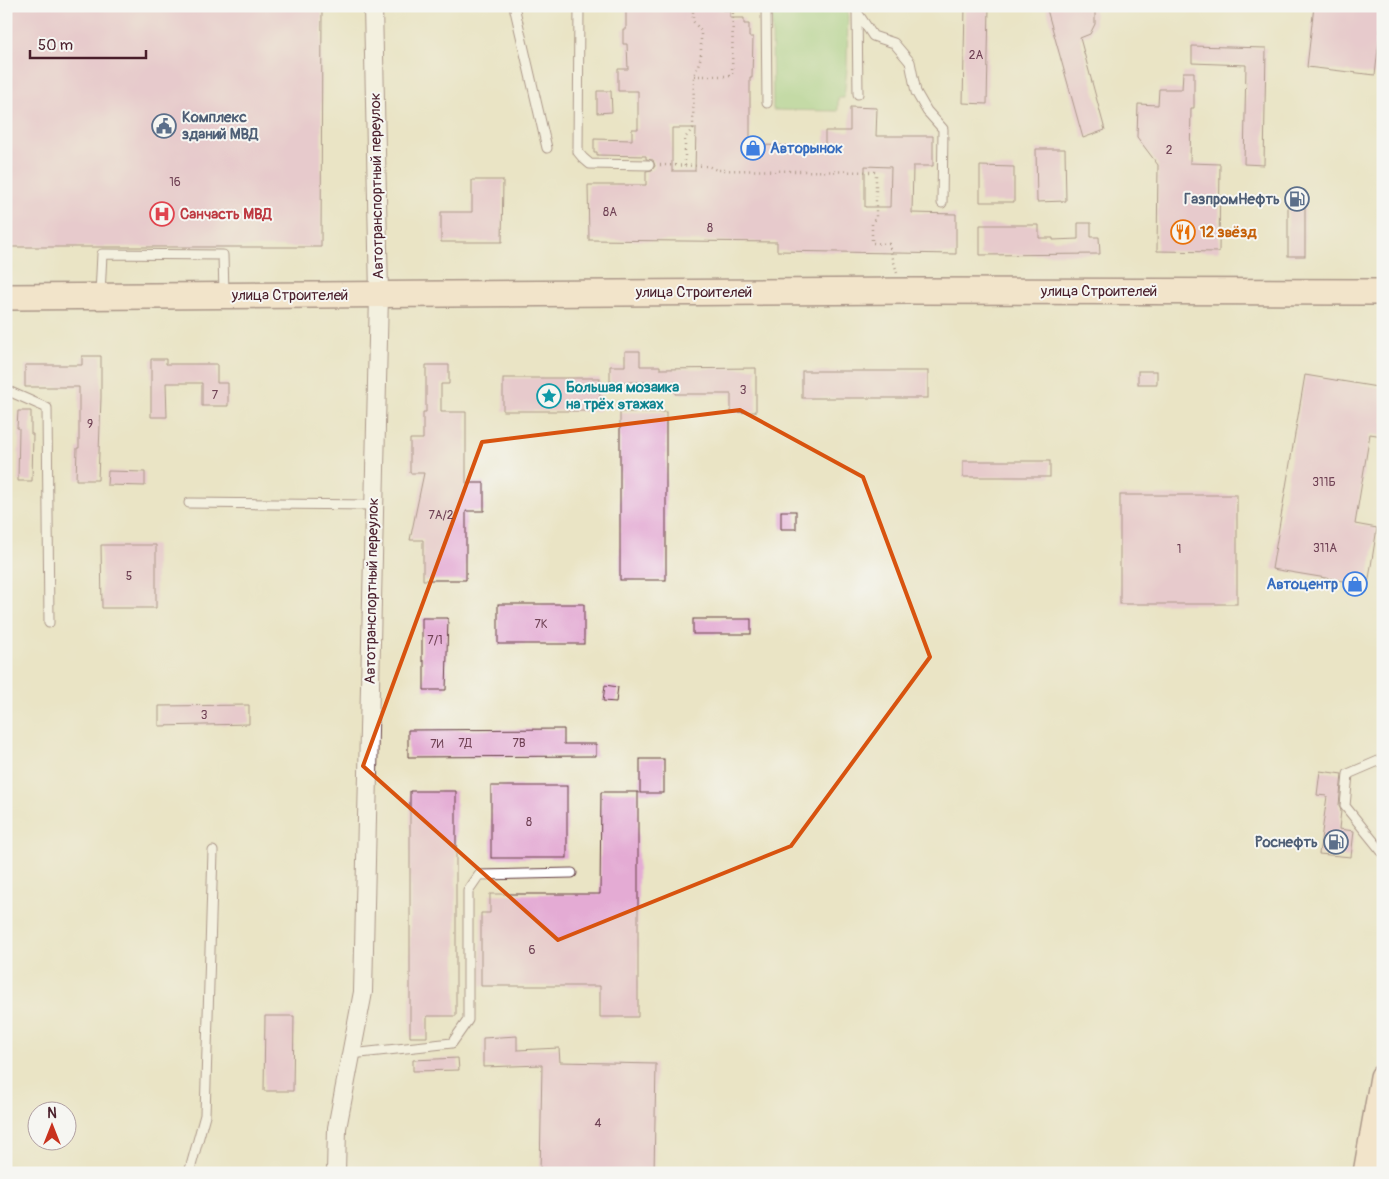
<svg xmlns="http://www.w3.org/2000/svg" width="1389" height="1179" font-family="Pangolin,sans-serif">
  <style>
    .green { fill: #97cf82; stroke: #707756 }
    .building { fill: #e4abd4; fill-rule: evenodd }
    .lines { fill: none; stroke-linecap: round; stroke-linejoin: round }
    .lane-casing { stroke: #623d42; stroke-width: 11 }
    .street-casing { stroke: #623d42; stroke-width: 20 }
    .secondary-casing { stroke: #623d42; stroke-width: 28 }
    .path { stroke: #623d42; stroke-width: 2.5; stroke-dasharray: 1 4; stroke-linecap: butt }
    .lane { stroke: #fff; stroke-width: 9 }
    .street { stroke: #fff; stroke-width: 18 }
    .secondary { stroke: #fde4d0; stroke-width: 25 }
    .marked { fill: none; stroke: #d8530f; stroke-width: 4; stroke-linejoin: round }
    .labels { text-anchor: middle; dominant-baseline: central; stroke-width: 4; stroke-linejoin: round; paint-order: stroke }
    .number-label { font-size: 12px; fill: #704255 }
    .service-label { font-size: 15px; font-weight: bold; fill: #4e5e75; stroke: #f6f6f2; text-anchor: end }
    .shop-label { font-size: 15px; font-weight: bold; fill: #366cbe; stroke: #f6f6f2; text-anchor: start }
    .street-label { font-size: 15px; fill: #4a1f2b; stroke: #f6f6f2 }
    .health-label { font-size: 15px; font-weight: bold; fill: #be3a42; stroke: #f6f6f2; text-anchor: start }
    .food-label { font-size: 15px; font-weight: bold; fill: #c56008; stroke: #f6f6f2; text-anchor: start }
    .culture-label { font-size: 15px; font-weight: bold; fill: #0d838f; stroke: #f6f6f2; text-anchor: start }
  </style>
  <rect width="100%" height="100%" fill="#f6f6f2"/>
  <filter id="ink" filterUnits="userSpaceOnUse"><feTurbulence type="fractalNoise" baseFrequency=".02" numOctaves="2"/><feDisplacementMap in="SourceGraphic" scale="10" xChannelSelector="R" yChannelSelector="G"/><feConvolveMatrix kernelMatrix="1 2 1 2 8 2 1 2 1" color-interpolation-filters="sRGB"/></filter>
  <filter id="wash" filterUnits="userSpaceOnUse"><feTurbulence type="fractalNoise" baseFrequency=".0096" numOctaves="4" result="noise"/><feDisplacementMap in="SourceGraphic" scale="20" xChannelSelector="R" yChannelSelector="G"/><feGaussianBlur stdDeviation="1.12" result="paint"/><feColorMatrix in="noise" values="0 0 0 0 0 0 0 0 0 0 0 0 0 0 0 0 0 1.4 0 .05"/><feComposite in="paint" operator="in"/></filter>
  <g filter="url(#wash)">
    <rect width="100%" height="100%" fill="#eae4c5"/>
    <polygon class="green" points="769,6 848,6 847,68 844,98 838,98 838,111 773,110 772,16"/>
    <g id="blocks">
      <g class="building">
        <polygon points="6,6 322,6 321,247 6,247"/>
        <path d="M 631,6 L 722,6 L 722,10 L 730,10 L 730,18 L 744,18 L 744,24 L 749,24 L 749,37 L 753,37 L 752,78 L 750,78 L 750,145 L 825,146 L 825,131 L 850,131 L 850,107 L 877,108 L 876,136 L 933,136 L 933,166 L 913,166 L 912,213 L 956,214 L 956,254 L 777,251 L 777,242 L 589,240 L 588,185 L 646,185 L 646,171 L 652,170 L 655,166 L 653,160 L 646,159 L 646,156 L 597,155 L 597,152 L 594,152 L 594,139 L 632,140 L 632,129 L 638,129 L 638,91 L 618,91 L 618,69 L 628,69 L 627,44 L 623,44 L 623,29 L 626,29 L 626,9 L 631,9 ZM 672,128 L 696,128 L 695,171 L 672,171 ZM 865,166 L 891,167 L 890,207 L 865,207 Z"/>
        <polygon points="965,6 989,6 987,104 963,103"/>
        <polygon points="1046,6 1095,6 1095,24 1090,34 1080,38 1105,130 1083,138"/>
        <polygon points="1314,6 1383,6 1375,75 1307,67"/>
        <polygon points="1192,46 1266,48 1264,165 1244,164 1246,65 1192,63"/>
        <polygon points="1183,72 1194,72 1194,108 1191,108 1190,163 1220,164 1219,252 1157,251 1158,165 1137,137 1138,104 1158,105 1159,89 1182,89"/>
        <polygon points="597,91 611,91 612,112 597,113"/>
        <polygon points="1036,149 1065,149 1066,201 1037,202"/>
        <polygon points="980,166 1014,167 1014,202 980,202"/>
        <polygon points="472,180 503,180 502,242 441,242 441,212 472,212"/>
        <rect x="1288" y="191" width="17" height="65"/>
        <polygon points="1078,223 1091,223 1091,237 1099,237 1100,254 980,255 980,225 1039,225 1039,238 1053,238 1053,240 1078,239"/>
        <polygon points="625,351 640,351 640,366 660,366 660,369 756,368 756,412 731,412 731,394 675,394 675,382 610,382 610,366 625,366"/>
        <polygon points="82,356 101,356 101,398 98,480 76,480 77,448 79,448 79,387 25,387 25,365 82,365"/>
        <polygon points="151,359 166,359 166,364 217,364 217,383 228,383 228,406 202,406 202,383 166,383 167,417 151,417"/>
        <polygon points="426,365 449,365 449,384 441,384 441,412 466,412 466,483 484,483 484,511 466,511 466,580 423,580 423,540 410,540 424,473 410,473 410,439 423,439 423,412 426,412"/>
        <rect x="802" y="371" width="126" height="27"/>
        <rect x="1138" y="371" width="19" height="13"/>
        <polygon points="1305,375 1383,388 1383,436 1370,434 1355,524 1377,528 1368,585 1272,569"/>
        <rect x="503" y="378" width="97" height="33"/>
        <polygon points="18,411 31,411 31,434 33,434 32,481 18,481 19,428 17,428"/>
        <rect x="620" y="412" width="46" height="168"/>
        <rect x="963" y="461" width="87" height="16"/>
        <polygon points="108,471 145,472 145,486 107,485"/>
        <rect x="1120" y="495" width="117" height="109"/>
        <rect x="781" y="511" width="15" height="18"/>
        <polygon points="101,545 156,545 156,608 102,608"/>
        <rect x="498" y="604" width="86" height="40"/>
        <polygon points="422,618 448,618 446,690 424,690 424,661 422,661"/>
        <rect x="693" y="619" width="58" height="15"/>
        <polygon points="605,685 618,687 616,702 603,701"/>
        <polygon points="249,705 249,724 159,726 159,706"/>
        <polygon points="564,729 564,744 596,744 596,756 408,757 408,730"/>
        <rect x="640" y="759" width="24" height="34"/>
        <polygon points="1320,771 1342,774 1339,805 1341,811 1339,829 1354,831 1351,857 1319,854 1327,796 1317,795"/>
        <rect x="491" y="786" width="76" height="72"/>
        <polygon points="410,791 456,791 456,1016 427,1016 427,1037 410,1037"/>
        <polygon points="601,792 638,792 638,1017 600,1017 600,986 481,986 481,913 490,913 490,894 600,894"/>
        <polygon points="265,1016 294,1016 293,1091 264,1091"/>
        <polygon points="517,1036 517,1050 559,1048 560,1062 656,1064 654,1173 540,1173 542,1065 483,1067 483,1038"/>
        <polygon points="458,1058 459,1070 413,1071 413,1060"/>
      </g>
    </g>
  </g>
  <g filter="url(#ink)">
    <use href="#blocks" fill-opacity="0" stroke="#623d42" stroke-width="1"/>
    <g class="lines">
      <g class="lane-casing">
        <g id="lane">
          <polyline points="514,6 547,148"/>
          <polyline points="579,6 578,152 583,158 590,164 649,165"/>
          <polyline points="766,6 767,103"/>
          <polyline points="857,11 858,94"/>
          <polyline points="857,12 873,36 894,43 910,62 916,92 927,111 943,129 942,203"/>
          <polyline points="100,294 102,254 223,255 224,294"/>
          <polyline points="6,390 47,408 49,623"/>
          <polyline points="189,503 374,505"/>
          <polyline points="1383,759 1348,774 1345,806 1383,853"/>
          <polyline points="351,1054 452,1043 468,1020 468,891 479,875 572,873"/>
          <polyline points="189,1173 205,1115 213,851"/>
        </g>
      </g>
      <g class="street-casing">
        <polyline id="street" points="336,1173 337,1128 363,992 379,295 373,6"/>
      </g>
      <g class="secondary-casing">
        <g id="secondary">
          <polyline points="6,297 910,291 1383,292"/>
          <polyline points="1366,1173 1383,1077"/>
        </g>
      </g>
      <g class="path">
        <polyline points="668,6 668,7"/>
        <polyline points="733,8 754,8"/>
        <polyline points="694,76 732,76 733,6"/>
        <polyline points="660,165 708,166 717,170 876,172 876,217 872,224 872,243 889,244 897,273"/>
        <polyline points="685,166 685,138 693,128 694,76 701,57 701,31 693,21 693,6"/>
      </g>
      <use href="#lane" class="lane"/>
      <use href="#street" class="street"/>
      <use href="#secondary" class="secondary"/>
    </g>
  </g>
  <path d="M0 0H1389V1179H0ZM 740,410 L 863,477 L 930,657 L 791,846 L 558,940 L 363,766 L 482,442 Z" fill="#eae4c5" fill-opacity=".55" fill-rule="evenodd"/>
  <path class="marked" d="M 740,410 L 863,477 L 930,657 L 791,846 L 558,940 L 363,766 L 482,442 Z"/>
  <defs>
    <g id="civic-ring" transform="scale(1.25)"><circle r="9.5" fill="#f6f6f2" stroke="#5c6f8a" stroke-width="1.5"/><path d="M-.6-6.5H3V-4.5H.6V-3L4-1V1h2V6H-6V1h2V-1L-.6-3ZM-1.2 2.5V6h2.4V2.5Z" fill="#5c6f8a"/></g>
    <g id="shop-ring" transform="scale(1.25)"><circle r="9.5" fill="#f6f6f2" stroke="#3f7fe0" stroke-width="1.5"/><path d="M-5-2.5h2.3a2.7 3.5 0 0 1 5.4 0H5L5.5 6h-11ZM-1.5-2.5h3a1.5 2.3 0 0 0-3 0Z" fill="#3f7fe0"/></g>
    <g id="fuel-ring" transform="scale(1.25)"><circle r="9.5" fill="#f6f6f2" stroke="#5c6f8a" stroke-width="1.5"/><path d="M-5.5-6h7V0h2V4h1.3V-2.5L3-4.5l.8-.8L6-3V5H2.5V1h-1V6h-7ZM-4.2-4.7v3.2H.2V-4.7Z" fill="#5c6f8a"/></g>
    <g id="hospital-ring" transform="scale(1.25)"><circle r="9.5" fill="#f6f6f2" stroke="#e0444e" stroke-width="1.5"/><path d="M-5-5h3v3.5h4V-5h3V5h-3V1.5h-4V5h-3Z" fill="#e0444e"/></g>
    <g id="restaurant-ring" transform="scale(1.25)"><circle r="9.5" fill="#f6f6f2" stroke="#e8710a" stroke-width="1.5"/><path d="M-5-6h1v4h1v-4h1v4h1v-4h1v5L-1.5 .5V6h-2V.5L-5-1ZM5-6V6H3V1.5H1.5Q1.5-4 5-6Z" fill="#e8710a"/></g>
    <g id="sight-ring" transform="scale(1.25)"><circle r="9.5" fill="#f6f6f2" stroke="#0f9aa8" stroke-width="1.5"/><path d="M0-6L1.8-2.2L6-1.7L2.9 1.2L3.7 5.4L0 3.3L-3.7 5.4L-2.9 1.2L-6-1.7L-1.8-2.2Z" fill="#0f9aa8"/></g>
  </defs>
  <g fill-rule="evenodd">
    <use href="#civic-ring" x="164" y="126"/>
    <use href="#shop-ring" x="753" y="148"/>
    <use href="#fuel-ring" x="1297" y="199"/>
    <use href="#hospital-ring" x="162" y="214"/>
    <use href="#restaurant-ring" x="1183" y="232"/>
    <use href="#sight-ring" x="549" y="396"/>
    <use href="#shop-ring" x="1355" y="584"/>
    <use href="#fuel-ring" x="1336" y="842"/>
  </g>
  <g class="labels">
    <g class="number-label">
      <text x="976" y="55">2А</text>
      <text x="1169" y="150">2</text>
      <text x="175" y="182">16</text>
      <text x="610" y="212">8А</text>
      <text x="710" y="228">8</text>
      <text x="743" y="390">3</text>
      <text x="215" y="395">7</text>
      <text x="90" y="424">9</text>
      <text x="1324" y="482">311Б</text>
      <text x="441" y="515">7А/2</text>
      <text x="1325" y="548">311А</text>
      <text x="1179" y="549">1</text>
      <text x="129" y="576">5</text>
      <text x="541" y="624">7К</text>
      <text x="435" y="640">7/1</text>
      <text x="204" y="715">3</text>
      <text x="465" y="743">7Д</text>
      <text x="519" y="743">7В</text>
      <text x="437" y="744">7И</text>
      <text x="529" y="822">8</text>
      <text x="532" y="950">6</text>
      <text x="598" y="1123">4</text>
    </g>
    <g class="service-label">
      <text x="182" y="117" text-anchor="start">Комплекс<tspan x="182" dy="17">зданий МВД</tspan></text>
      <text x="1280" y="199">ГазпромНефть</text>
      <text x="1318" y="842">Роснефть</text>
    </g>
    <g class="shop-label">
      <text x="770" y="148">Авторынок</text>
      <text x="1338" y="584" text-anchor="end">Автоцентр</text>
    </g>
    <g class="street-label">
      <text transform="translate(377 186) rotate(-91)">Автотранспортный переулок</text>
      <text x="1099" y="291">улица Строителей</text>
      <text x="694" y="292">улица Строителей</text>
      <text x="290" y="295">улица Строителей</text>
      <text transform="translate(372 591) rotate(-89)">Автотранспортный переулок</text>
    </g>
    <g class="health-label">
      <text x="180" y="214">Санчасть МВД</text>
    </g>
    <g class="food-label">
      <text x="1200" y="232">12 звёзд</text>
    </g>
    <g class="culture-label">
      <text x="566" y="387">Большая мозаика<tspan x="566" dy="17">на трёх этажах</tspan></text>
    </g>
  </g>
  <rect width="1389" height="1179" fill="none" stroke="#f6f6f2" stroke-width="25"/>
  <g transform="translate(52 1126)"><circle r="24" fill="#f6f6f2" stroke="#b1a0a2"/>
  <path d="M0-4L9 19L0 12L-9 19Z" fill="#c8321e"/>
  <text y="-8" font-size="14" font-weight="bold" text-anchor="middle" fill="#4a1f2b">N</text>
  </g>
  <path d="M30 50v8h116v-8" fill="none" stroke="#4a1f2b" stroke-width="2.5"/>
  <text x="38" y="50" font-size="15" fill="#4a1f2b" stroke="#f6f6f2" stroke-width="4" paint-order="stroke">50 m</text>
</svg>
